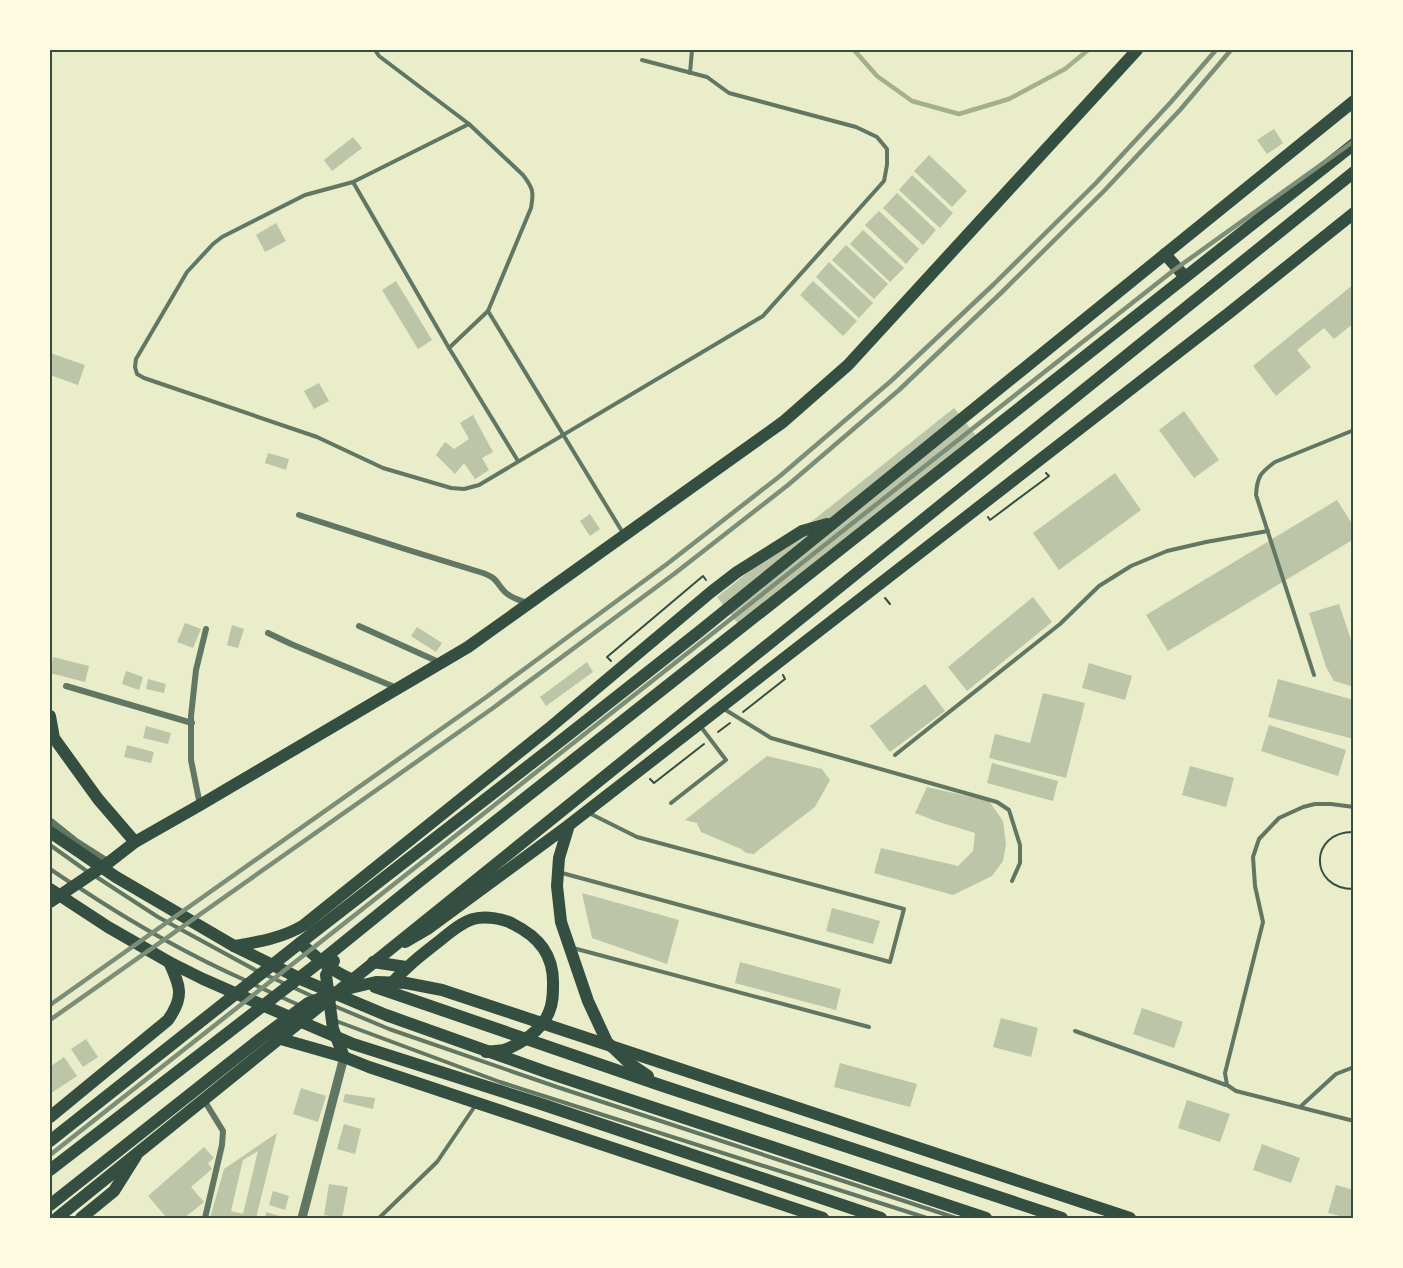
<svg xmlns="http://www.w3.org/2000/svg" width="1403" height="1268" font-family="'Alegreya Sans',sans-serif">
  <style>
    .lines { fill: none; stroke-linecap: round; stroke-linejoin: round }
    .stream { stroke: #a3b18a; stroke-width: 4.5 }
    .building { fill: #bcc5a7; fill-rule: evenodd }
    .path { stroke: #344e41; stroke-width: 2 }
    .service { stroke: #617663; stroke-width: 4 }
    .minor { stroke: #617663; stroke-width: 6 }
    .tertiary { stroke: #617663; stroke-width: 9 }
    .primary { stroke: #344e41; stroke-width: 12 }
    .trunk { stroke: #344e41; stroke-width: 12 }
    .rail { stroke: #7c8e77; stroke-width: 4.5 }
    .neatline { fill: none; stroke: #344e41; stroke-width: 2 }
  </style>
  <rect width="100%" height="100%" fill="#e9edc9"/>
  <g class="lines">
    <polyline class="stream" points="854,50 877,76 912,101 959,114 1009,99 1065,69 1088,50"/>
  </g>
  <g class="building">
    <polygon points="1274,129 1283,143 1267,154 1257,140"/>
    <polygon points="353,137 362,148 332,171 324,160"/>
    <polygon points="929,155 967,191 952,207 914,171"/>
    <polygon points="912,175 953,213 940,228 899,190"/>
    <polygon points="897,193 936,230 923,245 883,208"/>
    <polygon points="879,211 919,249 906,264 865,225"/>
    <polygon points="276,223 286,241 265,252 256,235"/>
    <polygon points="863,230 904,268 890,282 850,244"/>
    <polygon points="846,245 888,284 874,299 832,260"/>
    <polygon points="829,262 873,303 859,318 816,277"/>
    <polygon points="396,281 432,340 418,349 382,290"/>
    <polygon points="813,281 857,321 843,336 800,295"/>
    <polygon points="1354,284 1354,323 1334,339 1324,328 1297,350 1311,367 1276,396 1253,366"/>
    <polygon points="50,353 85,365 78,385 50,375"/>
    <polygon points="319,383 329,401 314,409 304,391"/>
    <polygon points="954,408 981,442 743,630 717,597"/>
    <polygon points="1184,411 1219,460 1194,478 1159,430"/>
    <polygon points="473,415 493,452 482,458 489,470 475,479 464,463 455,474 436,455 445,442 454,449 469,439 460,423"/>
    <polygon points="268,453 289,459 286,470 265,463"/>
    <polygon points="1115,473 1141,510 1059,570 1033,533"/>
    <polygon points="1337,500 1354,527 1354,539 1168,651 1146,615"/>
    <polygon points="590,514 600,529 590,536 580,521"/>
    <polygon points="1033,597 1052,622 967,691 948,667"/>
    <polygon points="1339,604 1354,649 1354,687 1334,681 1326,667 1309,613"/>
    <polygon points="185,623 201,629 193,648 177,642"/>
    <polygon points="232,625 244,629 238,648 227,645"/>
    <polygon points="417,627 442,643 436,652 411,636"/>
    <polygon points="53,657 89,666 85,682 50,673"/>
    <polygon points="587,662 593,672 546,706 540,697"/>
    <polygon points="1089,663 1132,676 1125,700 1082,688"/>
    <polygon points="126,671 143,677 139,690 122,684"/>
    <polygon points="148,679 166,684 164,693 146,689"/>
    <polygon points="1278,679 1354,700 1354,739 1268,717"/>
    <polygon points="925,684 945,711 890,752 870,726"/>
    <polygon points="1043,693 1085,703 1066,778 989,758 995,734 1030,743"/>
    <polygon points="1269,725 1346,750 1338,776 1261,751"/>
    <polygon points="146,726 171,733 168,744 143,738"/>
    <polygon points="127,745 154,752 151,763 124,757"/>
    <polygon points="767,756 822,769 830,780 815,807 761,848 754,854 746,853 741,849 701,832 697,823 685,820"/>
    <polygon points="992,763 1058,781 1053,801 987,783"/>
    <polygon points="1190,766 1234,778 1226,807 1182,795"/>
    <polygon points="927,787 989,801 1003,821 1006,844 1003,861 992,876 953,895 874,873 881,848 958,866 973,851 975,833 936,821 915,813"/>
    <polygon points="582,893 679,920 667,964 592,938"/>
    <polygon points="832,908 880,921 873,944 826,931"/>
    <polygon points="740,962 841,989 836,1010 735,983"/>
    <polygon points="1142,1008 1183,1022 1174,1048 1133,1034"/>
    <polygon points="1001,1018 1038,1028 1031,1057 993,1047"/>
    <polygon points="86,1039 98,1057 83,1067 71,1049"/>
    <polygon points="64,1057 77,1076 50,1094 50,1067"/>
    <polygon points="840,1063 917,1084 910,1107 834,1087"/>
    <polygon points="301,1088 326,1096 318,1122 293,1114"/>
    <polygon points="345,1094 375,1098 373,1109 343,1102"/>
    <polygon points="1187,1100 1230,1114 1220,1142 1178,1128"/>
    <polygon points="344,1124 361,1129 355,1154 337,1149"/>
    <path d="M 277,1133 L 256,1218 L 210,1218 L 224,1169 ZM 258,1151 L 243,1214 L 231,1211 L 243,1160 Z"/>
    <polygon points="1262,1144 1300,1158 1291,1183 1253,1170"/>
    <polygon points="204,1147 214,1158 208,1163 212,1169 191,1187 204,1202 184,1218 167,1218 148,1196"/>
    <polygon points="329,1184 348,1187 342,1218 324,1215"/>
    <polygon points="1336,1185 1354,1190 1354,1218 1348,1218 1328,1213"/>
    <polygon points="273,1191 289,1196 285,1210 269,1205"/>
    <polygon points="266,1212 280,1216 280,1218 265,1218"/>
  </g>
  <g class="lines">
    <g class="path">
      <polyline points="988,517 990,520 1049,476 1046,473"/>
      <polyline points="885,598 890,604"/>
      <polyline points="611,661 607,657 703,576 706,580"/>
      <polyline points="743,712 785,679 783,675"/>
      <polyline points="718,732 730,723"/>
      <polyline points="650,779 654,783 704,744"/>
      <path d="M 1354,832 C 1309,831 1308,889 1354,889"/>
    </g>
    <g class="service">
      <path d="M 375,50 L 379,56 L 469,124 L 523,175 C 533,188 534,192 531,208 L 488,311 L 449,348"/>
      <polyline points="690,73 692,50"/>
      <polyline points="469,124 353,182 305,195 222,237 213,244 187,272 136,359 135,367 137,374 144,378 317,437 383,468 451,488 464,489 479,485 763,316 884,181 887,165 887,149 877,137 856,127 729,93 707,77 642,60"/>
      <polyline points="353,182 449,348 518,461"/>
      <polyline points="488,311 623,533"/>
      <path d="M 1314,675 L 1256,495 C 1257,477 1260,473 1275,462 L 1354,430"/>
      <polyline points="724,709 771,738 997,802 1009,810 1020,845 1020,863 1012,881"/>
      <polyline points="895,755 1060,624 1099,586 1131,566 1167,551 1206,542 1268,531"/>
      <polyline points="671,803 726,760 701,727"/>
      <polyline points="1354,807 1331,804 1315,804 1303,807 1279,818 1259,839 1253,857 1255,886 1263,922 1225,1073 1227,1085 1236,1091 1354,1121"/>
      <polyline points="50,845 88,872"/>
      <polyline points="50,869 71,883"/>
      <polyline points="562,873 890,962 904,909 637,837 589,813"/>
      <polyline points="95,876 158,917 259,972"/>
      <path d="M 78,887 C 131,922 188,955 247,981"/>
      <polyline points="573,948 869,1027"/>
      <polyline points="266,975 314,997"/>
      <polyline points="253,984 274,994"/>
      <polyline points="281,997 301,1006"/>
      <polyline points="332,1005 389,1029 560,1088 956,1218"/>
      <polyline points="336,1021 500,1082 927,1218"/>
      <polyline points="1075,1031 1226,1085"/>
      <polyline points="1300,1107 1336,1074 1354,1067"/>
      <polyline points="379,1218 437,1162 475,1106"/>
    </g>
    <g class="minor">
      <path d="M 299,515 L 405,549 L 483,573 C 499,579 495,582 505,592 C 511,598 520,600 527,603"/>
      <polyline points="359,626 441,663"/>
      <polyline points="268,633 291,644 397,688"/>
      <polyline points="66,686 192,723"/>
      <polyline points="200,805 191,760 191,716 196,670 206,629"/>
      <polyline points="204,1100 223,1131 222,1145 205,1218"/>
    </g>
    <g class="tertiary">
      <polyline points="50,822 75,842 108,863"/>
      <polyline points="302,1218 344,1057"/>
    </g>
    <g class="primary">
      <polyline points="50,716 54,738 98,799 135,842"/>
      <polyline points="50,832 116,877 234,946 305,981 386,1015 549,1073 986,1218"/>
      <polyline points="50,889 108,927 169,962 203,979 269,1008 353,1044 538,1103 881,1218"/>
      <polyline points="50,902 108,863 135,842 200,805 468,647 783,422 848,365 1137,50"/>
      <polyline points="405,942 429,928 569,825 1229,313 1354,213"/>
      <path d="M 234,946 C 258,942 283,938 304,925 L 547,730 L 711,592 L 737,572 L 802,531 L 827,524"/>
      <path d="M 50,1117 L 168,1020 C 185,996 180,986 169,962"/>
      <polyline points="50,1141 300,943 563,739 700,631 1354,101"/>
      <polyline points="81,1218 114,1191 136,1156"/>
    </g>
    <g class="trunk">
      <polyline points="1165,254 1185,277"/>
      <polyline points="569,825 559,858 557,886 561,922 588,1001 607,1042 629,1063 648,1076"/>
      <path d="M 300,943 C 317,958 336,975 359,982"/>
      <polyline points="334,961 326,975 333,1029 344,1057"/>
      <polyline points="373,962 406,967"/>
      <path d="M 390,985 C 406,967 420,956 438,942 C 448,934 460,923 473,919 C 485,916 502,918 513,924 C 539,937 554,955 553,985 C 553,994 553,1003 549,1012 C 542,1030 521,1044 504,1050 C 499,1051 492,1051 486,1052"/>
      <polyline points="375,987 660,1085 1062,1218"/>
      <polyline points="342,990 376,982 406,983 442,990 1130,1218"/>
      <polyline points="281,1039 344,1057 369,1067 823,1218"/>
      <polyline points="50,1170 321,961 416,884 1354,144"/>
      <polyline points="50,1205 260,1039 308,1003 326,996"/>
      <polyline points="57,1218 1354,172"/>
    </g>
    <g class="rail">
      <polyline points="50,1005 485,698 667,564 780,476 891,381 994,284 1096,183 1171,102 1216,50"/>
      <polyline points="50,1020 493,708 674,574 788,485 899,390 1002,292 1104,191 1180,110 1231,50"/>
      <polyline points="50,1155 1174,270 1354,141"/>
    </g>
  </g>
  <rect width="1403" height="1268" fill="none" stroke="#fefae0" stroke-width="102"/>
  <rect x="51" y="51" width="1301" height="1166" class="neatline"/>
</svg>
